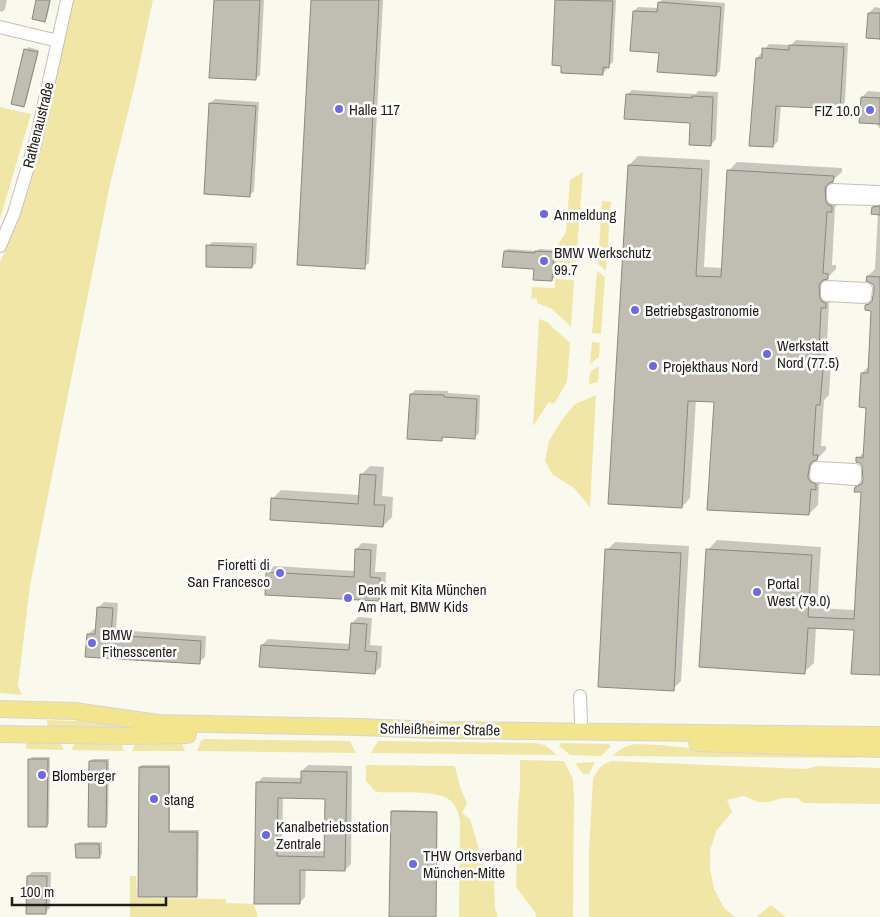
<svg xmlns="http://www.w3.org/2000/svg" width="880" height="917" font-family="'Archivo Narrow',sans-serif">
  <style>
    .green { fill: #f0e7a7 }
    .shadow { fill: #0003; fill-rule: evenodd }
    .building { fill: #c0beb3; stroke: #8a897f; fill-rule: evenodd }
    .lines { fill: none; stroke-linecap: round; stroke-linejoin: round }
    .minor-casing { stroke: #c2c1b6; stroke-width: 14 }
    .major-casing { stroke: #d7d6d6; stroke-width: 18 }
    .minor { stroke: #fff; stroke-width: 12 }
    .major { stroke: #f2e58e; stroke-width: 16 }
    .poi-dot { fill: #6d69e3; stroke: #fff; stroke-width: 2 }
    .labels { text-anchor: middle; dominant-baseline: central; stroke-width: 5; stroke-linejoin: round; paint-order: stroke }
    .poi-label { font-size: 15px; fill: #1f1e1a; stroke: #fff; text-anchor: start }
    .street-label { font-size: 15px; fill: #1f1e1a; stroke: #fff }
  </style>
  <rect width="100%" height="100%" fill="#faf9ee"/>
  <g class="green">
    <polygon points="73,0 153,0 135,84 110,184 30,586 18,686 22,695 0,693 0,262 16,227 29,188 48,118"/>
    <polygon points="0,107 31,114 0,219"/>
    <polygon points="583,172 575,273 555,272 556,248 566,232 570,180"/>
    <polygon points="602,201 611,202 606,271 598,264"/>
    <polygon points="597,271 605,277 601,334 592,333"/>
    <polygon points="555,279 574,280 571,327 552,309 537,303 537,299 531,298 532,287 555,288"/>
    <polygon points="539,319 547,322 570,343 567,382 554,404 549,402 533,426"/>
    <polygon points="592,342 600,343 599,357 590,364"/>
    <polygon points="599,366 598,382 589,384 590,372"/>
    <polygon points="596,395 590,507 574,488 552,474 545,461 549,441 561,421 575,404"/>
    <polygon points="91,719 117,725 118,728 48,730 47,720 76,721"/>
    <polygon points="205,739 350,741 356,753 197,751 201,741"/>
    <polygon points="26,741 59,741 64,750 26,749"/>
    <polygon points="77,741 121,742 124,751 71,750"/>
    <polygon points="181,741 185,751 132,751 136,742"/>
    <polygon points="378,741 535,743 545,745 557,755 371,753"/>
    <polygon points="561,743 609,744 611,746 601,756 570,755 559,746"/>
    <path d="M 637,744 L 661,745 L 716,751 L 855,754 L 855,758 L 613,756 C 620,749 626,745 637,744 Z"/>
    <polygon points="520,760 564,761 573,779 574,797 573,917 536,917 535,912 516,887 518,806 520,787"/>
    <path d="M 612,761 L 807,769 L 817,766 L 880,768 L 880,804 L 803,803 L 798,798 L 782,798 L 769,802 L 758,802 L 744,796 L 727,800 L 732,812 L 716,831 L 710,851 L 710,869 L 714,889 L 724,908 L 735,917 L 589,917 L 589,851 L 593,779 C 597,770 602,763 612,761 Z"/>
    <polygon points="595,762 589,774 583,774 575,763"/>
    <path d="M 366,765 L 455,766 L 460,787 L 467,803 L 462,813 L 470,819 L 484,866 L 494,878 L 495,908 L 498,917 L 459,917 L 460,821 C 459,812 455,803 447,798 C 434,790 392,793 376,792 L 366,781 Z"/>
    <polygon points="130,876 136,876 137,898 226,899 226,903 254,904 258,917 130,917"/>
    <polygon points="771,905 786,917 787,917 756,917"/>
  </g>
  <g class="shadow">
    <polygon points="0,0 7,0 5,9 2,12 0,11"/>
    <polygon points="37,0 51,0 47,18 44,21"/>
    <polygon points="215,0 264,0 260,75 255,79"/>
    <polygon points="312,0 383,0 369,263 364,267"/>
    <polygon points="557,0 616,0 613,62 608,66 607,66 607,69 602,74 563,65 553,64"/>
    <polygon points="662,0 686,0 725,3 720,71 716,75 660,52 634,11 638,7 659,8 659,3"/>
    <polygon points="875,7 880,8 880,40 877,38 869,13"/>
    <polygon points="796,40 848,43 845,102 840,108 781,105 778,141 773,146 757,58 769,44 791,45"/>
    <polygon points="28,47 39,50 26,103 24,105 26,50"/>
    <polygon points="632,90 696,94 698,91 718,92 716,139 711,145 692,122 627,95"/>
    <polygon points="868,91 880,92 880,129 876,123 862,97"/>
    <polygon points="215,99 259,102 254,191 250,195 210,103"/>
    <polygon points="638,156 710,160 704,267 723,268 728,171 737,162 842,168 842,172 833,180 834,192 840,202 835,207 832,265 836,265 836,269 827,278 828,289 835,298 829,303 826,362 831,362 829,395 824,400 821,446 826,446 826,450 818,458 816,465 824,480 819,485 818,505 809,514 715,401 696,400 690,498 682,507 629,165"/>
    <polygon points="880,200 880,674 855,629 816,627 814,663 804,672 708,550 717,540 821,547 817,608 855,610 862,491 856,488 864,479 864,466 858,458 865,451 867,406 862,373 869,366 872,310 866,306 874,298 875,286 868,276 875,269 878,214 873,208"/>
    <polygon points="212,242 257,243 256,263 252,267 208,246"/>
    <polygon points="508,249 537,251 539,249 556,250 555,277 552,280 535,267 505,251"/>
    <polygon points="415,390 448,391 448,393 480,395 479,433 474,438 445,436 441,440 411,394"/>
    <polygon points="370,466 384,467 382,496 393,497 392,517 383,526 272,499 281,490 360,495 361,475"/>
    <polygon points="615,542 689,546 681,681 673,689 607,550"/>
    <polygon points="362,543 377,544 375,572 386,572 385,594 379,600 268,572 274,566 355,571 356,549"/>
    <polygon points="104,602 118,603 116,630 206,636 205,657 199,662 88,634 94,629 97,629 98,608"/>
    <polygon points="358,617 372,618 370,645 382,646 381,667 374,673 262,645 268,639 351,644 352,623"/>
    <polygon points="32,757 50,757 49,823 47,826 29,760"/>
    <polygon points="93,759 109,759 108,823 106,826 90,761"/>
    <polygon points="142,765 170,765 170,830 199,830 198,894 196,896 140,767"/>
    <path d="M 308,765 L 352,766 L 351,864 L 345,870 L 306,869 L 305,897 L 299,903 L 255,902 L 257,783 L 263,777 L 302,778 L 302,771 ZM 283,797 L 326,798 L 325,851 L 282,851 Z"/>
    <polygon points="393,810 437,811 436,917 391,917 392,811"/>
    <polygon points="79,842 102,842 102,854 99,857 77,845"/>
    <polygon points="32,872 51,872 50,908 45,913 28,876"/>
  </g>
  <g class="building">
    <polygon points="36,0 50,0 45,22 32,19"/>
    <polygon points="214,0 260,0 256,80 209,78"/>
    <polygon points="311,0 379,0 365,269 297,265"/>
    <polygon points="555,0 613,1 609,68 603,67 603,75 561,73 561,66 552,65"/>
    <polygon points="658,2 721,7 716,76 657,72 659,53 630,51 633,11 657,12"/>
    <polygon points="868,13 880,13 880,39 866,38"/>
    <polygon points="789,45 844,47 840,109 776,106 773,147 749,146 756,58 762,58 762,48 789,50"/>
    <polygon points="24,49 38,52 24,107 11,104"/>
    <polygon points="626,94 692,98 692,96 713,97 711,146 689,145 690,123 624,119"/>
    <polygon points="861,97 880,98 880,124 859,123"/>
    <polygon points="209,103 256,106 250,197 204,194"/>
    <polygon points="628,165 702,169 696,276 721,277 727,170 834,176 833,182 829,183 826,186 825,190 826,202 828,205 832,206 832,212 827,212 823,273 828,274 828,279 823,280 820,283 819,287 820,298 822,302 826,303 826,308 821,308 818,370 823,370 820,405 816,405 813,455 818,455 817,460 813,461 810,464 808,475 808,479 811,482 816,484 816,490 811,489 809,515 707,510 714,402 688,401 682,508 608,504"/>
    <polygon points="880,206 880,215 871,214 872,207"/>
    <polygon points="206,245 253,247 252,268 206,267"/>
    <polygon points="504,251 535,253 535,251 554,252 552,281 533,280 534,269 502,267"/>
    <polygon points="867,276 880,277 880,675 851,674 854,630 808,628 805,674 699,667 706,549 812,555 808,617 854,619 861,492 854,492 855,487 858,486 862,484 863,479 862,466 860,463 856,462 856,457 863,458 866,408 859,407 861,373 868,373 871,311 865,310 865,305 869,304 872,301 874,290 874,286 871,283 866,281"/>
    <polygon points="410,394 444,395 444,397 477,399 475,439 442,437 442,441 407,439"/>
    <polygon points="360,474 376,475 374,505 385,505 383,527 270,520 271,498 358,504"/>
    <polygon points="355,549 371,550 370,577 380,578 379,601 265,595 266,572 354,577"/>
    <polygon points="605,549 681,553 674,691 598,687"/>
    <polygon points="97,607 113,608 111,635 201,641 200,664 85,657 87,634 95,634"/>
    <polygon points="351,623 367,624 365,651 377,652 375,674 259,667 261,645 349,650"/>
    <polygon points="28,759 48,759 47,827 28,827"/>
    <polygon points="89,761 107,761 106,827 88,827"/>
    <polygon points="139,767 169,767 169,832 197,832 197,897 138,897"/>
    <path d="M 301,771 L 347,772 L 345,871 L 300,870 L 300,904 L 254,904 L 256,782 L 301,783 ZM 278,798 L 325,799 L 324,857 L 277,856 Z"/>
    <polygon points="391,811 437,812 436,917 389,917"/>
    <polygon points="75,844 99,844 100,858 76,858"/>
    <polygon points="27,876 47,876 46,914 26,914"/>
  </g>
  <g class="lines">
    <g class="minor-casing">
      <g id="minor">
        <polyline points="0,27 58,41"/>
        <polygon points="833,190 878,192 877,199 833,198"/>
        <polyline points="0,246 14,213 36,140 67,0"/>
        <polygon points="827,287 866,289 865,297 827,295"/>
        <polygon points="817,468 855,470 855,479 816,476"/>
        <polyline points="580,696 581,722"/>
      </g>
    </g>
    <g class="major-casing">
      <g id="major">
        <polyline points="0,709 74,711 158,723 361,727 432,730 880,735"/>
        <polyline points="0,734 128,736 188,735"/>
        <polyline points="697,743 880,749"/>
      </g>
    </g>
    <use href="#minor" class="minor"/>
    <use href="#major" class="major"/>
  </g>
  <g class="poi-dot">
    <circle cx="339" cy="109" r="5"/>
    <circle cx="870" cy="110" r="5"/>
    <circle cx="544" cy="214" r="5"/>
    <circle cx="544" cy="261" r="5"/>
    <circle cx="635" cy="310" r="5"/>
    <circle cx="767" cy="354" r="5"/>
    <circle cx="653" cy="366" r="5"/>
    <circle cx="280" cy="573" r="5"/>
    <circle cx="757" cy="592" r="5"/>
    <circle cx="348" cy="598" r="5"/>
    <circle cx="92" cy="643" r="5"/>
    <circle cx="42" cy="775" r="5"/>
    <circle cx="154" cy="799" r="5"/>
    <circle cx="266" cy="835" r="5"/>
    <circle cx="413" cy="864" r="5"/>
  </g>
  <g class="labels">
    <g class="poi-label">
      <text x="349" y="109">Halle 117</text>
      <text x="860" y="110" text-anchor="end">FIZ 10.0</text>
      <text x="554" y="214">Anmeldung</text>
      <text x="554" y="252">BMW Werkschutz<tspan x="554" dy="17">99.7</tspan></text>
      <text x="645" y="310">Betriebsgastronomie</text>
      <text x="777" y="345">Werkstatt<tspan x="777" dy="17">Nord (77.5)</tspan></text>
      <text x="663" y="366">Projekthaus Nord</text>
      <text x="270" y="564" text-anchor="end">Fioretti di<tspan x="270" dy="17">San Francesco</tspan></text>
      <text x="767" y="583">Portal<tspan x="767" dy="17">West (79.0)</tspan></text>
      <text x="358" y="589">Denk mit Kita München<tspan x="358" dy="17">Am Hart, BMW Kids</tspan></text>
      <text x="102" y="634">BMW<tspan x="102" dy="17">Fitnesscenter</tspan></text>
      <text x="52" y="775">Blomberger</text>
      <text x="164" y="799">stang</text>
      <text x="276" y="826">Kanalbetriebsstation<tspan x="276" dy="17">Zentrale</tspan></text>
      <text x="423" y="855">THW Ortsverband<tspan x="423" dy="17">München-Mitte</tspan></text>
    </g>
    <g class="street-label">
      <text transform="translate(38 125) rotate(-76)">Rathenaustraße</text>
      <text transform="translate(440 729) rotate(1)">Schleißheimer Straße</text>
    </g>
  </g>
  <path d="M12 897v8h154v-8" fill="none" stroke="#1f1e1a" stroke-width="2.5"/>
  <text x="20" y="897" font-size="15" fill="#1f1e1a" stroke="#ffffff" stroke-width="4" paint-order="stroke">100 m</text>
</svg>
